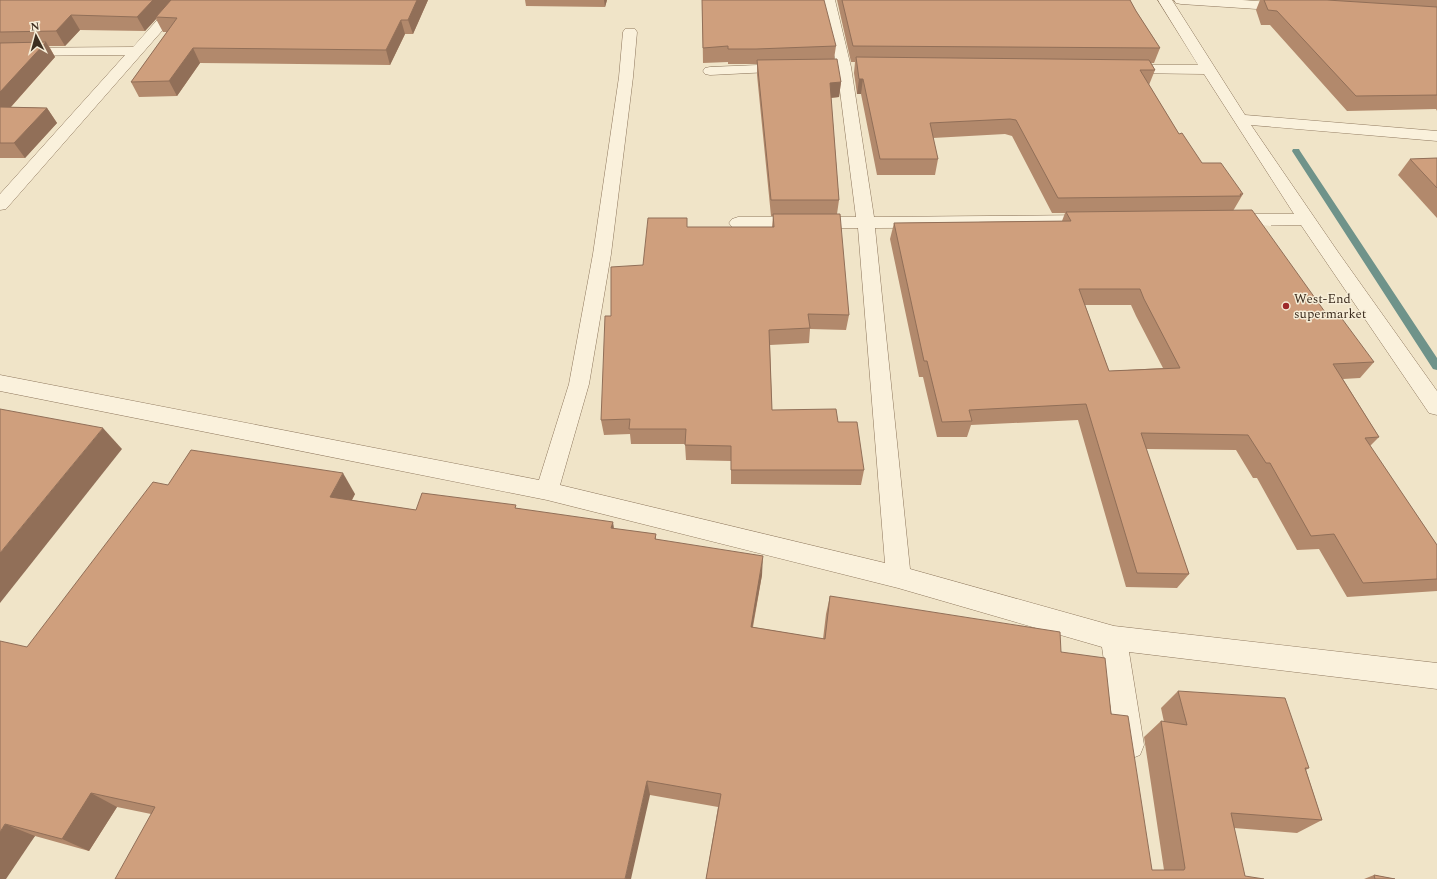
<svg xmlns="http://www.w3.org/2000/svg" width="1437" height="879" font-family="Spectral,serif">
  <style>
    .lines { fill: none; stroke-linecap: round; stroke-linejoin: round }
    .stream { fill: #6f938a; fill-rule: evenodd }
    .street-casing { stroke: #8d765c; stroke-width: 1 }
    .street { fill: #faf1dc; fill-rule: evenodd }
    .wall { fill: #b2896c; fill-rule: evenodd }
    .shaded-wall { fill: #916f58 }
    .building { fill: #cf9f7d; stroke: #916f58; fill-rule: evenodd }
    .poi-dot { fill: #9e2a2b; stroke: #f7eed8; stroke-width: 1.5 }
    .labels { text-anchor: middle; dominant-baseline: central; stroke-width: 3; stroke-linejoin: round; paint-order: stroke }
    .poi-label { font-size: 13px; fill: #3d2e20; stroke: #f7eed8; text-anchor: start }
  </style>
  <rect width="100%" height="100%" fill="#f0e4c8"/>
  <g class="lines">
    <polygon class="stream" points="1293,149 1299,149 1300,151 1437,358 1437,370 1433,369 1292,151"/>
    <g class="street-casing">
      <g id="street">
        <polygon points="175,0 189,0 6,209 0,210 0,194 125,55 0,56 0,48 133,47"/>
        <polygon points="821,0 835,0 851,67 874,217 1093,215 1099,217 1102,221 1099,225 1093,227 875,228 910,569 1114,626 1437,663 1437,689 1129,652 1144,745 1140,755 1130,759 1120,755 1116,745 1102,647 898,588 547,500 0,391 0,375 539,480 569,384 593,254 619,77 623,32 625,29 635,29 637,32 633,77 611,254 589,384 560,485 885,563 858,228 738,229 732,227 729,223 732,219 738,217 856,217 837,67"/>
        <polygon points="1158,0 1172,0 1245,115 1437,131 1437,141 1251,125 1338,252 1437,391 1437,415 1429,413 1301,225 1229,226 1223,224 1220,220 1223,216 1229,214 1294,214 1204,74 1125,73 1120,72 1118,69 1120,66 1125,65 1198,65"/>
        <polygon points="1174,0 1242,0 1287,3 1292,4 1294,7 1292,10 1287,11 1181,4 1176,3"/>
        <polygon points="786,64 791,65 793,68 791,71 710,75 705,74 703,71 705,68 710,67"/>
      </g>
    </g>
    <use href="#street" class="street"/>
  </g>
  <g class="wall">
    <polygon points="0,0 428,0 413,34 405,34 390,65 200,63 177,96 139,97 131,82 167,32 163,32 156,19 145,31 80,30 65,46 49,46 55,57 11,107 47,108 57,123 25,158 0,158"/>
    <polygon points="525,0 607,0 605,7 526,6"/>
    <polygon points="702,0 836,46 834,59 841,82 839,97 831,98 839,200 837,214 849,315 846,330 810,329 809,343 770,345 772,410 838,422 864,470 861,485 731,484 731,461 686,460 685,444 631,444 630,434 604,435 601,420 611,316 643,265 688,227 772,227 773,216 771,216 757,75 757,64 728,64 728,62 703,63"/>
    <path d="M 837,0 L 1130,0 L 1136,11 L 1160,48 L 1154,63 L 1151,63 L 1155,70 L 1149,85 L 1179,134 L 1202,163 L 1243,194 L 1233,211 L 1325,312 L 1374,362 L 1360,378 L 1343,379 L 1379,437 L 1370,446 L 1437,545 L 1437,591 L 1347,597 L 1319,549 L 1297,550 L 1257,478 L 1253,478 L 1236,450 L 1146,449 L 1189,574 L 1177,588 L 1126,587 L 1078,420 L 971,425 L 967,437 L 937,437 L 923,377 L 919,377 L 890,239 L 894,223 L 1062,221 L 1065,213 L 1052,213 L 1012,136 L 1005,134 L 933,138 L 938,159 L 935,175 L 877,175 L 861,94 L 857,94 L 854,73 L 855,62 L 851,62 ZM 1085,305 L 1131,305 L 1136,316 L 1163,368 L 1109,371 Z"/>
    <polygon points="1260,0 1437,0 1437,111 1436,109 1347,111 1270,25 1261,25 1256,10"/>
    <polygon points="1437,158 1437,218 1398,175 1410,159"/>
    <polygon points="168,485 355,494 352,500 416,510 517,508 614,529 656,534 656,539 762,575 753,627 823,639 826,614 830,596 1061,652 1111,714 1152,870 1164,870 1144,737 1161,721 1164,722 1161,708 1178,691 1309,768 1306,770 1322,820 1297,833 1234,828 1245,876 706,879 718,807 650,795 151,814 117,807 89,851 35,836 0,879 27,647"/>
    <polygon points="1374,875 1395,879 1364,879"/>
  </g>
  <g class="shaded-wall">
    <polygon points="153,0 173,0 156,17 156,19 145,31 137,17"/>
    <polygon points="417,0 428,0 413,34 408,20"/>
    <polygon points="604,0 607,0 605,7"/>
    <polygon points="71,15 80,30 65,46 56,31"/>
    <polygon points="401,20 405,34 390,65 386,50"/>
    <polygon points="46,42 55,57 0,119 0,92"/>
    <polygon points="193,48 200,63 177,96 169,81"/>
    <polygon points="859,79 863,79 861,94 857,94"/>
    <polygon points="841,82 839,97 828,98 830,83"/>
    <polygon points="47,108 57,123 25,158 14,143"/>
    <polygon points="103,428 122,449 0,603 0,553"/>
    <polygon points="343,473 355,494 342,518 330,497"/>
    <polygon points="613,522 616,542 611,528"/>
    <polygon points="763,556 762,575 749,645 751,627"/>
    <polygon points="647,781 650,795 631,879 625,879"/>
    <polygon points="91,793 117,807 89,851 62,839"/>
    <polygon points="5,824 35,836 6,879 0,879 0,832"/>
  </g>
  <g class="building">
    <polygon points="0,0 153,0 137,17 71,15 56,31 0,32"/>
    <polygon points="171,0 417,0 408,20 401,20 386,50 193,48 169,81 131,82 177,18 156,17"/>
    <polygon points="702,0 824,0 836,46 756,49 728,49 728,46 703,48"/>
    <polygon points="842,0 1130,0 1136,11 1160,48 853,46"/>
    <polygon points="1264,0 1327,0 1437,7 1437,95 1356,96 1277,11 1268,10"/>
    <polygon points="46,42 0,92 0,43"/>
    <polygon points="856,57 1149,60 1155,70 1140,70 1179,134 1182,133 1202,163 1221,163 1243,194 1240,194 1241,196 1058,198 1016,120 1010,119 930,123 938,159 880,159 863,79 859,79"/>
    <polygon points="837,59 841,82 830,83 839,200 771,200 757,60"/>
    <polygon points="0,107 47,108 14,143 0,143"/>
    <polygon points="1437,158 1437,188 1410,159"/>
    <path d="M 1252,210 L 1325,312 L 1337,312 L 1374,362 L 1333,364 L 1379,437 L 1365,438 L 1437,545 L 1437,579 L 1363,583 L 1334,534 L 1311,536 L 1270,463 L 1266,463 L 1248,435 L 1141,433 L 1189,574 L 1137,573 L 1086,404 L 969,410 L 972,421 L 942,422 L 927,361 L 924,361 L 894,223 L 1071,221 L 1066,212 ZM 1079,289 L 1140,289 L 1144,299 L 1180,368 L 1109,371 Z"/>
    <polygon points="773,214 840,214 849,315 808,314 810,328 769,330 772,410 836,409 838,422 857,422 864,470 731,470 731,446 685,445 686,429 629,429 630,419 601,420 605,316 611,316 611,267 643,265 648,218 687,218 687,227 774,227"/>
    <polygon points="0,409 103,428 0,553"/>
    <polygon points="191,450 343,473 330,497 416,510 422,493 516,505 515,508 613,522 611,528 656,534 655,539 763,556 751,627 825,639 830,596 1060,632 1061,652 1105,658 1111,714 1128,716 1152,870 1184,870 1185,868 1161,721 1187,725 1178,691 1285,698 1309,768 1305,768 1322,820 1231,813 1245,876 1264,879 706,879 721,794 647,781 625,879 115,879 155,807 91,793 62,839 5,824 0,832 0,641 27,647 153,482 168,485"/>
    <polygon points="1374,875 1395,879 1375,879"/>
  </g>
  <circle class="poi-dot" cx="1286" cy="306" r="4"/>
  <g class="labels">
    <g class="poi-label">
      <text x="1294" y="299">West-End<tspan x="1294" dy="15">supermarket</tspan></text>
    </g>
  </g>
  <g transform="translate(36 36) rotate(354)" stroke="#f7eed8" stroke-width="3" paint-order="stroke">
  <path d="M0-3L7 15L0 10L-7 15Z" fill="#3d2e20"/>
  <text y="-6" font-size="11" font-weight="bold" text-anchor="middle" fill="#3d2e20">N</text>
  </g>
</svg>
